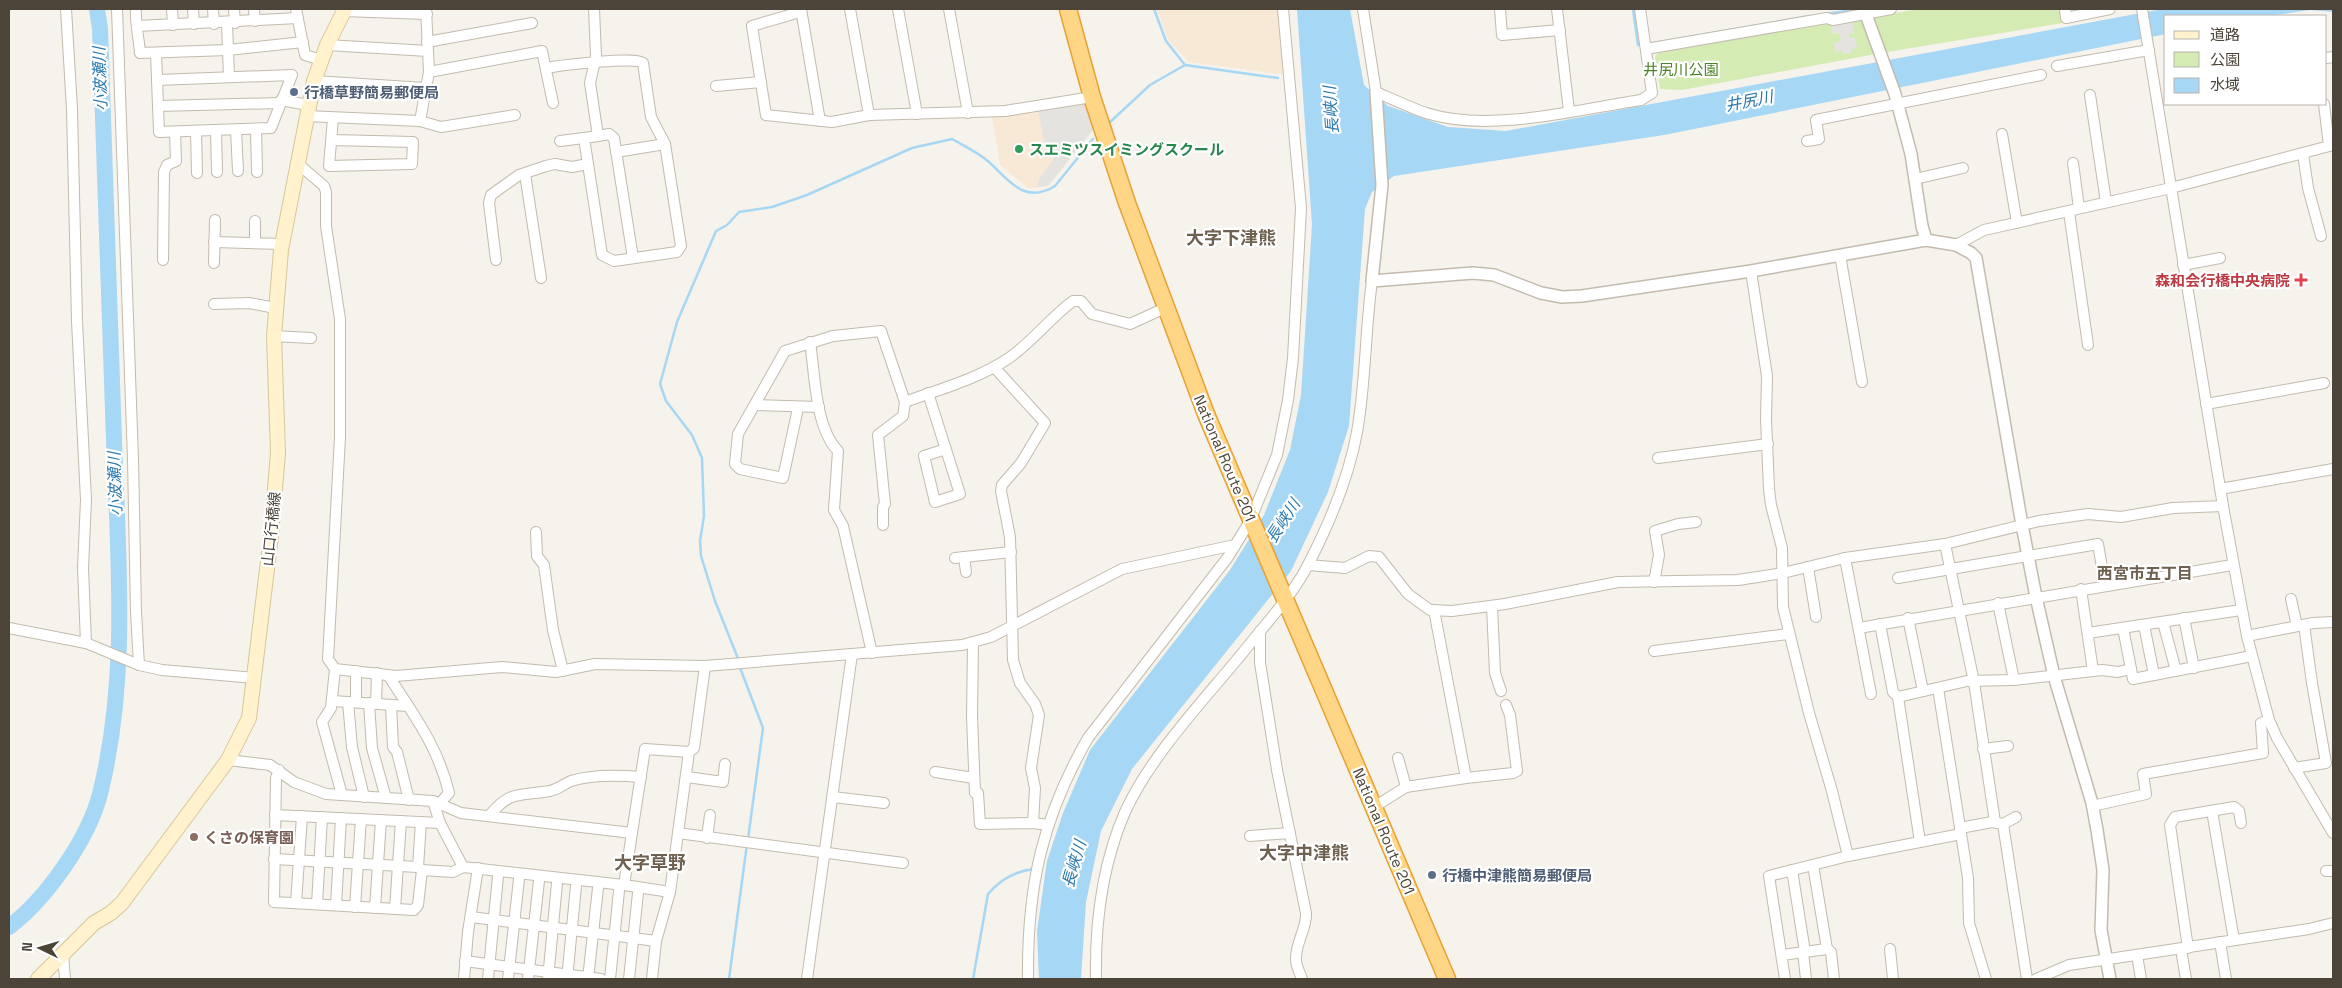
<svg xmlns="http://www.w3.org/2000/svg" width="2342" height="988" font-family="'Space Grotesk','Noto Sans JP',sans-serif">
  <style>
    .commercial { fill: #f8e9d7 }
    .green { fill: #d4ecb3 }
    .parking { fill: #e5e3e0 }
    .water { fill: #a6d7f5 }
    .lines { fill: none; stroke-linecap: round; stroke-linejoin: round }
    .stream { stroke: #a6d7f5; stroke-width: 2.5 }
    .river { stroke: #a6d7f5; stroke-width: 16 }
    .minor-casing { stroke: #c3bbad; stroke-width: 12 }
    .tertiary-casing { stroke: #c3bbad; stroke-width: 14 }
    .secondary-casing { stroke: #d9c699; stroke-width: 16 }
    .trunk-casing { stroke: #e7a135; stroke-width: 19 }
    .minor { stroke: #fff; stroke-width: 10 }
    .tertiary { stroke: #fff; stroke-width: 11 }
    .secondary { stroke: #fff2cd; stroke-width: 14 }
    .trunk { stroke: #ffd685; stroke-width: 16 }
    .service-dot { fill: #5c6f8a; stroke: #fff; stroke-width: 2 }
    .leisure-dot { fill: #2e9e5b; stroke: #fff; stroke-width: 2 }
    .health-dot { fill: #e0444e; stroke: #fff; stroke-width: 2 }
    .education-dot { fill: #8d6e63; stroke: #fff; stroke-width: 2 }
    .labels { text-anchor: middle; dominant-baseline: central; stroke-width: 4.5; stroke-linejoin: round; paint-order: stroke }
    .park-label { font-size: 15px; fill: #4c8326; stroke: #fff }
    .service-label { font-size: 15px; font-weight: bold; fill: #4e5e75; stroke: #fff; text-anchor: start }
    .leisure-label { font-size: 15px; font-weight: bold; fill: #27864d; stroke: #fff; text-anchor: start }
    .health-label { font-size: 15px; font-weight: bold; fill: #be3a42; stroke: #fff; text-anchor: end }
    .street-label { font-size: 15px; fill: #4c4438; stroke: #fff }
    .education-label { font-size: 15px; font-weight: bold; fill: #785e54; stroke: #fff; text-anchor: start }
    .water-label { font-size: 16px; font-style: italic; fill: #2778ae; stroke: #fff }
    .neighbourhood-label { font-size: 16px; font-weight: bold; fill: #6f614f; stroke: #fff }
    .quarter-label { font-size: 18px; font-weight: bold; fill: #6f614f; stroke: #fff }
  </style>
  <rect width="100%" height="100%" fill="#f6f3ec"/>
  <g class="commercial">
    <polygon points="1156,9 1277,9 1286,75 1189,62 1169,41"/>
    <polygon points="1087,102 1093,130 1048,186 1029,189 1000,165 992,116"/>
  </g>
  <polygon class="green" points="1919,9 2060,9 2063,23 1881,53 1682,90 1660,89 1655,57 1658,52"/>
  <g class="parking">
    <polygon points="1852,20 1854,33 1849,34 1849,38 1855,38 1857,48 1851,49 1851,53 1843,54 1842,51 1835,52 1834,43 1841,41 1839,33 1832,34 1831,24"/>
    <polygon points="1087,102 1093,130 1049,185 1038,187 1038,181 1056,155 1045,147 1038,109"/>
  </g>
  <polygon class="water" points="1297,9 1350,9 1364,85 1388,106 1448,127 1506,131 2163,9 2333,9 2333,12 2310,10 2269,16 2166,16 2166,34 1664,135 1394,176 1372,192 1365,209 1349,426 1328,492 1291,571 1132,769 1101,831 1086,902 1081,979 1039,979 1037,931 1047,861 1063,813 1090,750 1230,570 1264,515 1290,450 1301,395 1312,225"/>
  <g class="lines">
    <g class="stream">
      <polyline points="1154,9 1166,41 1185,65"/>
      <polyline points="1633,9 1638,45 1642,45"/>
      <polyline points="1825,14 1860,9"/>
      <polyline points="1648,44 1810,16"/>
      <polyline points="1108,124 1150,85 1185,65 1278,78"/>
      <path d="M 739,661 L 715,601 L 701,556 L 700,541 L 704,516 L 702,458 L 692,435 L 666,401 L 660,384 L 677,322 L 716,231 L 727,225 L 739,212 L 772,207 L 807,195 L 912,148 L 952,139 C 964,146 978,152 989,162 C 1009,180 1024,205 1055,186 L 1093,139"/>
      <polyline points="739,665 763,728 748,839"/>
      <polyline points="729,979 747,844"/>
      <path d="M 973,979 L 988,894 C 1000,880 1016,871 1034,869"/>
    </g>
    <path class="river" d="M 9,927 C 46,899 88,840 100,794 C 129,678 118,558 114,440 C 110,303 105,166 100,29 L 97,9"/>
    <g class="minor-casing">
      <g id="minor">
        <polyline points="66,9 72,109 77,321 86,500 83,568 86,643"/>
        <polyline points="117,9 133,459 136,612 139,665"/>
        <path d="M 136,9 C 135,23 139,38 140,53 L 228,50 L 303,42"/>
        <polyline points="172,9 173,25"/>
        <polyline points="193,9 194,24"/>
        <polyline points="213,9 214,24"/>
        <polyline points="234,9 235,23"/>
        <polyline points="254,9 255,21"/>
        <polyline points="296,9 305,55 321,60"/>
        <polyline points="342,9 343,11 427,14"/>
        <polyline points="594,9 596,56 590,83 598,136 609,134 614,138 633,258"/>
        <polyline points="801,9 820,121"/>
        <polyline points="850,9 869,115"/>
        <polyline points="898,9 917,114"/>
        <polyline points="949,9 968,113"/>
        <path d="M 1363,9 L 1376,92 C 1392,99 1409,107 1426,113 C 1489,133 1576,110 1641,100 L 1652,93 L 1640,9"/>
        <polyline points="1500,9 1502,35 1560,30"/>
        <polyline points="1557,9 1569,111"/>
        <polyline points="2065,9 2066,18 2110,9"/>
        <polyline points="2142,9 2223,506 2247,636 2269,720 2277,738 2333,833"/>
        <polyline points="800,12 752,26 766,115 832,122 869,115 1005,111 1092,97"/>
        <polyline points="227,23 229,77"/>
        <polyline points="137,26 298,18"/>
        <polyline points="427,42 532,23"/>
        <polyline points="327,45 428,51"/>
        <polyline points="1646,49 1827,18 1833,20 1891,9"/>
        <polyline points="156,53 159,132 271,128 292,75 157,80"/>
        <polyline points="2326,58 2333,57"/>
        <polyline points="2057,66 2149,50"/>
        <path d="M 552,67 C 565,65 637,56 643,63 L 651,117 L 665,144 L 681,246 L 677,252 L 614,261 L 602,255 L 584,138 L 598,136"/>
        <polyline points="429,72 542,51 553,103"/>
        <polyline points="314,81 426,88"/>
        <polyline points="716,86 761,82"/>
        <polyline points="2090,95 2106,202"/>
        <polyline points="281,100 308,105"/>
        <polyline points="2324,104 2329,146"/>
        <polyline points="158,106 280,103"/>
        <polyline points="306,116 420,121 429,72 426,9"/>
        <polyline points="420,121 441,127 515,115"/>
        <polyline points="256,129 257,172"/>
        <polyline points="236,130 238,171"/>
        <polyline points="196,131 197,173"/>
        <polyline points="216,131 217,172"/>
        <polyline points="2002,134 2017,223"/>
        <polyline points="332,140 413,142 412,164 329,166 333,118"/>
        <polyline points="560,141 584,138"/>
        <polyline points="1807,141 1819,139 1816,120 2041,75"/>
        <polyline points="616,152 665,144"/>
        <polyline points="2303,154 2308,188 2321,236"/>
        <polyline points="297,163 324,186 326,192 326,226 340,319 340,437 328,659 335,669 331,708 322,722 342,795"/>
        <polyline points="2073,163 2079,208"/>
        <polyline points="525,174 541,278"/>
        <polyline points="1915,179 1963,168"/>
        <polyline points="2069,212 2088,345"/>
        <polyline points="214,242 283,244"/>
        <polyline points="255,243 255,221"/>
        <polyline points="1956,245 1984,230 2171,188 2333,145"/>
        <polyline points="1840,255 1862,382"/>
        <polyline points="163,260 164,172 167,165 176,161 175,132"/>
        <polyline points="496,260 489,203 491,195 519,175 546,166 555,164 572,167 588,164"/>
        <polyline points="214,263 215,220"/>
        <polyline points="2183,265 2220,258"/>
        <polyline points="1751,271 1767,376 1766,419 1769,489 1771,505 1782,548 1783,607 1809,713 1832,791 1848,856"/>
        <polyline points="214,304 249,303 275,308"/>
        <polyline points="274,336 311,338"/>
        <path d="M 810,342 C 815,374 815,428 838,451 L 834,510 L 843,526 L 872,653"/>
        <polyline points="994,367 1045,423 1021,463 1002,485 1001,491 1010,537 1013,660 1020,683 1035,704 1039,715 1031,768 1035,788 1033,823"/>
        <polyline points="928,393 960,494 935,502 924,456 946,449"/>
        <polyline points="2206,404 2324,383"/>
        <polyline points="755,405 819,407"/>
        <path d="M 798,408 L 783,478 L 740,469 L 735,464 L 738,434 L 785,351 L 833,336 L 881,331 L 905,402 C 940,389 978,379 1009,358 C 1032,342 1050,318 1073,301 L 1081,301 L 1092,314 L 1130,324 L 1165,308"/>
        <polyline points="1658,458 1768,444"/>
        <polyline points="2220,489 2333,469"/>
        <polyline points="883,525 883,507 885,504 878,435 903,416 905,402"/>
        <polyline points="536,532 537,556 544,565 553,630 563,671"/>
        <polyline points="1945,544 1974,682 1995,822"/>
        <polyline points="964,557 966,572"/>
        <polyline points="955,558 1011,552"/>
        <polyline points="1845,558 1871,694"/>
        <polyline points="1308,565 1345,568 1369,556 1379,557 1408,594 1430,610 1452,611 1505,604 1618,582 1738,580 1783,573 1845,558 1945,544 2039,521 2088,514 2121,517 2173,508 2223,506"/>
        <polyline points="1808,567 1816,617"/>
        <polyline points="1898,578 2098,544 2105,585"/>
        <polyline points="1654,582 1659,555 1655,531 1678,524 1696,522"/>
        <polyline points="2081,589 2093,671"/>
        <polyline points="2291,599 2297,626"/>
        <polyline points="1998,603 2014,680"/>
        <polyline points="1492,606 1495,673 1501,691"/>
        <polyline points="1908,618 1923,691"/>
        <polyline points="2184,618 2194,668"/>
        <polyline points="2163,622 2176,671"/>
        <polyline points="1880,624 1893,692 1898,697 1920,842"/>
        <polyline points="2144,625 2154,675"/>
        <polyline points="9,628 86,643 139,665 162,670 255,678"/>
        <polyline points="1859,628 2232,565"/>
        <polyline points="2123,628 2133,679 2252,656"/>
        <path d="M 1260,631 L 1260,663 L 1277,770 L 1306,913 C 1307,929 1295,943 1296,960 C 1296,966 1300,973 1302,979"/>
        <polyline points="2088,633 2241,610"/>
        <polyline points="2247,636 2313,623 2333,622"/>
        <polyline points="973,643 972,717 975,793 978,793 980,824 1033,823 1049,825"/>
        <polyline points="1654,651 1788,634"/>
        <polyline points="335,669 396,676 502,667 556,672 595,664 705,666 962,645 991,637 1122,569 1235,545"/>
        <polyline points="356,671 356,702"/>
        <path d="M 388,675 C 413,714 438,746 449,793 L 439,804"/>
        <polyline points="1938,688 1968,878 1969,923 1986,979"/>
        <polyline points="1898,697 1967,681 2014,680 2102,670 2118,672 2131,669"/>
        <polyline points="333,701 408,706"/>
        <polyline points="348,702 352,747 364,797"/>
        <polyline points="369,703 372,748 386,798"/>
        <polyline points="376,704 377,673"/>
        <polyline points="391,705 393,747 397,752 409,800"/>
        <polyline points="1983,749 2008,746"/>
        <polyline points="1398,758 1406,787"/>
        <polyline points="228,760 270,765 294,782 326,794 433,801 461,813 632,833 624,885"/>
        <polyline points="2294,768 2326,763 2312,683 2304,625"/>
        <polyline points="279,770 276,778 274,902 414,910 418,905 422,870 453,872 463,867"/>
        <polyline points="935,772 974,778"/>
        <polyline points="687,777 723,782 725,764"/>
        <polyline points="1466,778 1513,773 1517,771 1510,715 1506,705"/>
        <polyline points="833,797 884,803"/>
        <polyline points="433,801 440,823 463,867 624,885 670,892"/>
        <polyline points="2092,806 2146,794 2143,774 2263,753 2261,723 2269,720"/>
        <polyline points="1374,807 1406,787 1466,778 1434,610"/>
        <polyline points="2212,811 2234,940"/>
        <polyline points="275,815 440,823"/>
        <path d="M 489,816 C 510,790 519,796 550,791 C 558,789 564,784 571,781 C 593,774 618,775 641,777"/>
        <polyline points="2003,824 2016,817"/>
        <polyline points="1960,828 1992,822 2003,824 2027,979"/>
        <polyline points="632,833 645,749 689,752"/>
        <polyline points="678,833 903,863"/>
        <polyline points="1250,836 1290,833"/>
        <polyline points="707,838 710,815"/>
        <polyline points="274,859 418,867 422,870"/>
        <polyline points="1813,865 1827,949 1831,952 1834,979"/>
        <polyline points="418,867 421,822"/>
        <polyline points="1792,870 1805,952"/>
        <polyline points="2326,871 2333,871"/>
        <polyline points="296,903 302,816"/>
        <polyline points="317,904 322,817"/>
        <polyline points="336,905 341,818"/>
        <polyline points="355,907 361,819"/>
        <polyline points="375,908 381,820"/>
        <polyline points="395,909 401,821"/>
        <polyline points="471,917 656,941"/>
        <polyline points="2220,942 2226,979"/>
        <polyline points="2188,948 2170,825 2175,817 2234,807 2239,811 2241,823"/>
        <polyline points="1890,949 1893,979"/>
        <polyline points="2181,949 2186,979"/>
        <polyline points="1803,952 1806,979"/>
        <polyline points="63,954 65,979"/>
        <polyline points="1782,955 1827,949"/>
        <polyline points="2137,955 2141,979"/>
        <polyline points="465,961 601,979"/>
        <polyline points="464,979 468,932 478,868"/>
        <polyline points="488,979 498,876"/>
        <polyline points="508,979 519,879"/>
        <polyline points="528,979 539,881"/>
        <polyline points="548,979 557,883"/>
        <polyline points="567,979 576,886"/>
        <polyline points="588,979 598,888"/>
        <polyline points="610,979 619,891"/>
        <polyline points="629,979 638,893"/>
        <polyline points="652,979 656,941 670,892 689,752 694,748 705,666"/>
        <polyline points="807,979 852,654"/>
        <path d="M 1028,979 C 1027,887 1042,818 1088,738 L 1228,557 L 1250,521 L 1277,455 L 1288,400 L 1293,358 L 1301,208 L 1283,9"/>
        <path d="M 1096,979 C 1095,923 1102,865 1125,812 C 1151,755 1205,699 1245,650 C 1267,622 1293,595 1309,563 C 1330,522 1349,477 1357,432 C 1366,382 1365,331 1372,281"/>
        <polyline points="1785,979 1769,876 1848,856 1961,834"/>
        <polyline points="2036,979 2069,965 2309,929 2333,923"/>
      </g>
    </g>
    <g class="tertiary-casing">
      <g id="tertiary">
        <polyline points="1864,9 1895,94 1911,154 1922,226 1926,240"/>
        <polyline points="1376,92 1382,185 1372,281 1473,273 1494,275 1541,293 1562,297 1582,296 1751,271 1926,240 1956,245 1971,253 1976,258 2022,525 2036,597 2054,676 2092,803 2097,830 2103,870 2101,930 2110,979"/>
      </g>
    </g>
    <g class="secondary-casing">
      <polyline id="secondary" points="38,979 94,923 111,913 122,903 228,760 249,718 271,536 278,453 274,336 281,250 314,81 327,45 345,9"/>
    </g>
    <g class="trunk-casing">
      <polyline id="trunk" points="1068,9 1092,97 1127,203 1206,414 1447,979"/>
    </g>
    <use href="#minor" class="minor"/>
    <use href="#tertiary" class="tertiary"/>
    <use href="#secondary" class="secondary"/>
    <use href="#trunk" class="trunk"/>
  </g>
  <g class="service-dot">
    <circle cx="294" cy="92" r="5"/>
    <circle cx="1432" cy="875" r="5"/>
  </g>
  <circle class="leisure-dot" cx="1019" cy="149" r="5"/>
  <path class="health-dot" d="M2298.5 272.5h5v5h5v5h-5v5h-5v-5h-5v-5h5z"/>
  <circle class="education-dot" cx="194" cy="837" r="5"/>
  <g class="labels">
    <g class="park-label">
      <text x="1681" y="69">井尻川公園</text>
    </g>
    <g class="service-label">
      <text x="304" y="92">行橋草野簡易郵便局</text>
      <text x="1442" y="875">行橋中津熊簡易郵便局</text>
    </g>
    <g class="leisure-label">
      <text x="1029" y="149">スエミツスイミングスクール</text>
    </g>
    <g class="health-label">
      <text x="2290" y="280">森和会行橋中央病院</text>
    </g>
    <g class="street-label">
      <text transform="translate(1225 458) rotate(67)">National Route 201</text>
      <text transform="translate(271 529) rotate(-84)">山口行橋線</text>
      <text transform="translate(1384 831) rotate(67)">National Route 201</text>
    </g>
    <g class="education-label">
      <text x="204" y="837">くさの保育園</text>
    </g>
    <g class="water-label">
      <text transform="translate(100 79) rotate(-92)">小波瀬川</text>
      <text transform="translate(1749 101) rotate(-11)">井尻川</text>
      <text transform="translate(1331 110) rotate(-94)">長峡川</text>
      <text transform="translate(115 484) rotate(-92)">小波瀬川</text>
      <text transform="translate(1283 521) rotate(-57)">長峡川</text>
      <text transform="translate(1074 864) rotate(-74)">長峡川</text>
    </g>
    <g class="neighbourhood-label">
      <text x="2145" y="573">西宮市五丁目</text>
    </g>
    <g class="quarter-label">
      <text x="1231" y="237">大字下津熊</text>
      <text x="1304" y="852">大字中津熊</text>
      <text x="650" y="862">大字草野</text>
    </g>
  </g>
  <rect width="2342" height="988" fill="none" stroke="#4c4438" stroke-width="20"/>
  <rect x="2164" y="15" width="162" height="90" fill="#ffffff" stroke="#b7b4af"/>
  <rect x="2174" y="31" width="25" height="8" fill="#fff2cd" stroke="#b7b4af"/>
  <text x="2210" y="40" font-size="15" fill="#4c4438">道路</text>
  <rect x="2174" y="52" width="25" height="15" fill="#d4ecb3" stroke="#b7b4af"/>
  <text x="2210" y="65" font-size="15" fill="#4c4438">公園</text>
  <rect x="2174" y="78" width="25" height="15" fill="#a6d7f5" stroke="#b7b4af"/>
  <text x="2210" y="90" font-size="15" fill="#4c4438">水域</text>
  <g transform="translate(40 948) rotate(275)" stroke="#ffffff" stroke-width="4" paint-order="stroke">
  <path d="M0-4L9 19L0 12L-9 19Z" fill="#4c4438"/>
  <text y="-8" font-size="14" font-weight="bold" text-anchor="middle" fill="#4c4438">N</text>
  </g>
</svg>
